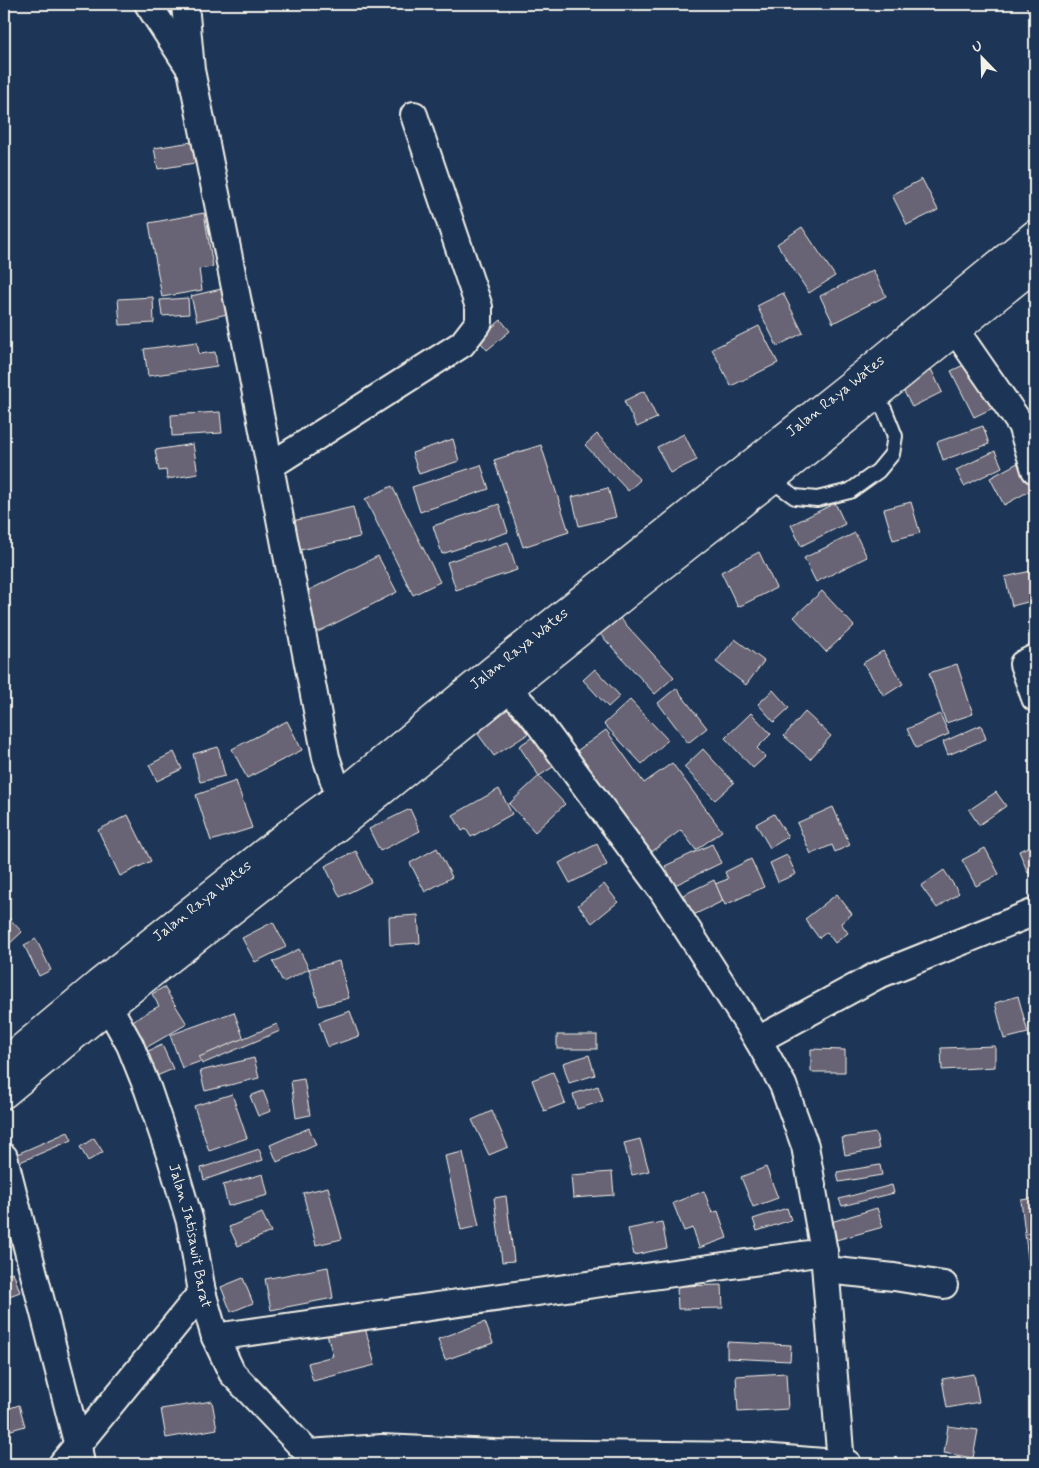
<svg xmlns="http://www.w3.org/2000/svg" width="1039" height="1468" font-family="Mynerve,sans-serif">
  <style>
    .building { fill: #686474; stroke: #f4f1e8 }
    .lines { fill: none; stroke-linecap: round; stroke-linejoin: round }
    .service-casing { stroke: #f4f1e8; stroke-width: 18 }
    .minor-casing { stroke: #f4f1e8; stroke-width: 30 }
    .trunk-casing { stroke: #f4f1e8; stroke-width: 31 }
    .service { stroke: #1d3557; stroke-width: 14 }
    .minor { stroke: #1d3557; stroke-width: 26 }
    .trunk { stroke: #1d3557; stroke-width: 28 }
    .labels { text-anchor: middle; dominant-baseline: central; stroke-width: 4; stroke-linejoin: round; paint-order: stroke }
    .street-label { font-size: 15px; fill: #f4f1e8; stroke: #1d3557 }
  </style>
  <rect width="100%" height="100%" fill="#1d3557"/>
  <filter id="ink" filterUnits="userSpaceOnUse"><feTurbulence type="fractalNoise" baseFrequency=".02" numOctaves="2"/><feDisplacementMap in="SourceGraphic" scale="10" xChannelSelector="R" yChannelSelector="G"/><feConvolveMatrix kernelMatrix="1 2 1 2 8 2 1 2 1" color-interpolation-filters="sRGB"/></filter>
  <g filter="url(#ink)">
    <g class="building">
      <polygon points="1025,4 1035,4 1035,17 1032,19"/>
      <polygon points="198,141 201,162 158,169 154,148"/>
      <polygon points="922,179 938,210 907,225 892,195"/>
      <polygon points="204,213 213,267 199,269 202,290 162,297 149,223"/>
      <polygon points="802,227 835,276 809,293 777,244"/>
      <polygon points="873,270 886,296 833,323 820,296"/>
      <polygon points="221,289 227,314 197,321 191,296"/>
      <polygon points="783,293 803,333 777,346 757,306"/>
      <polygon points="153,297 154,323 120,325 118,299"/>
      <polygon points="188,298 189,314 162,316 160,300"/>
      <polygon points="501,320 510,331 487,350 478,339"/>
      <polygon points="759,326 778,363 731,386 712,349"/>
      <polygon points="197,342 199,354 215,352 217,366 148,376 144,349"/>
      <polygon points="972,361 995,407 974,417 951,371"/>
      <polygon points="931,369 942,392 912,407 900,384"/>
      <polygon points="644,391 657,418 637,427 624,401"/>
      <polygon points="220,412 222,433 172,436 171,415"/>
      <polygon points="983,426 989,444 943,460 937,442"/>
      <polygon points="597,434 640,480 628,491 585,445"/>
      <polygon points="684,434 697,460 670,473 657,447"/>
      <polygon points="453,439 459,461 419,474 412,453"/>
      <polygon points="193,444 198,474 167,479 166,470 159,471 155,450"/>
      <polygon points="541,445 569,532 523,547 494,460"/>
      <polygon points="995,451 1002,467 964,486 956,470"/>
      <polygon points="1025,459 1035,478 1035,488 1004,505 990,478"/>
      <polygon points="481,465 489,489 420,512 412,487"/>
      <polygon points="392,486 440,582 413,595 365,499"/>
      <polygon points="608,488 616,517 579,526 572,497"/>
      <polygon points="911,502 920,533 893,540 884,509"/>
      <polygon points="835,503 845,524 801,546 791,525"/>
      <polygon points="499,504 508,532 442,554 433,526"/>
      <polygon points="353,507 360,537 291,552 284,523"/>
      <polygon points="855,533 867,557 816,582 804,558"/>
      <polygon points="508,542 517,570 456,590 447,562"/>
      <polygon points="759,552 776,588 738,607 721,572"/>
      <polygon points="378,556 397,592 318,632 299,595"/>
      <polygon points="1035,570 1035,600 1012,606 1005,577"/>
      <polygon points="822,591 854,626 826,652 794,617"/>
      <polygon points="618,616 674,677 655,694 599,633"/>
      <polygon points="735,639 764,661 746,685 716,662"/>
      <polygon points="883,651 903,684 884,696 863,663"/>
      <polygon points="957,664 973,714 946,723 929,673"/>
      <polygon points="595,669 620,696 608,707 583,680"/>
      <polygon points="676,688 707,728 688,743 658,703"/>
      <polygon points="773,690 789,708 774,722 758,704"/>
      <polygon points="630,700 668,740 642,764 604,724"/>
      <polygon points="509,707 528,734 494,756 475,730"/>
      <polygon points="805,712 831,736 810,759 784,736"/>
      <polygon points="751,713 771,734 757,748 765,757 753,768 725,738"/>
      <polygon points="940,714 949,734 916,748 907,729"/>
      <polygon points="287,721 302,750 247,778 232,749"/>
      <polygon points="981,725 986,739 948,755 943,742"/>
      <polygon points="606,730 644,783 672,763 722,831 696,850 681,830 642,859 567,758"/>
      <polygon points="540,732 559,763 539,776 519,746"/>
      <polygon points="218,747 225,776 200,782 193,754"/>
      <polygon points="703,749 734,783 715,800 684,767"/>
      <polygon points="174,752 182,769 157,781 149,765"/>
      <polygon points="539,776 565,804 535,832 509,804"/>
      <polygon points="236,781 252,828 211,841 196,795"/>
      <polygon points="499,789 512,814 471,837 466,829 462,831 453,815"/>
      <polygon points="996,792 1006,806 979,825 969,810"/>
      <polygon points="833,807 850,845 835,852 832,845 811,854 797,823"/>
      <polygon points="410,809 420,831 380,851 369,829"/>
      <polygon points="774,814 788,837 770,848 756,824"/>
      <polygon points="128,815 151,861 120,876 98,830"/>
      <polygon points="597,844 607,865 570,883 559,863"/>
      <polygon points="712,844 721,863 675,885 665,866"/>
      <polygon points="1035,844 1035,871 1028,873 1019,851"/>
      <polygon points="437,848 452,877 425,892 410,863"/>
      <polygon points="985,848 999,874 976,886 962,860"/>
      <polygon points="356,851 371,882 340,897 325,866"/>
      <polygon points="787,855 796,874 778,882 770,863"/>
      <polygon points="751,859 764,887 725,905 715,884 728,879 725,872"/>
      <polygon points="944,870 959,893 937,908 921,886"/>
      <polygon points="714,880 723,901 687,918 677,898"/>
      <polygon points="604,884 618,902 592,923 578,905"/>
      <polygon points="837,894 852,914 841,923 848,933 835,943 827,932 819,938 805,919"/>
      <polygon points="418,915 420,943 390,945 389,917"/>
      <polygon points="7,916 22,932 4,949 4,920"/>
      <polygon points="273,922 286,947 255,962 242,938"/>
      <polygon points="36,939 51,970 39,976 24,945"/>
      <polygon points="299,949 309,969 283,982 273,962"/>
      <polygon points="339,961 349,998 319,1006 309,969"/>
      <polygon points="164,987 187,1024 142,1050 127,1024 159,1006 152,994"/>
      <polygon points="1018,996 1028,1033 1004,1039 995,1003"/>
      <polygon points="350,1011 359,1036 328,1047 319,1022"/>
      <polygon points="234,1012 246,1045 182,1068 170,1035"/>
      <polygon points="277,1024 280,1031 202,1064 199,1057"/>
      <rect x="557" y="1035" width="40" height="14"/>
      <polygon points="162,1045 173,1069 152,1078 141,1054"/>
      <polygon points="995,1046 995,1067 942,1070 941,1048"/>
      <polygon points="811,1049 845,1050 845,1072 811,1072"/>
      <polygon points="589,1055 595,1075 569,1083 563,1063"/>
      <polygon points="254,1058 259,1078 205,1091 200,1071"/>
      <polygon points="553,1072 565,1103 544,1111 532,1080"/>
      <polygon points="304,1079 310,1115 296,1118 291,1081"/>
      <polygon points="598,1086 603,1101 577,1109 573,1094"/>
      <polygon points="263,1091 271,1111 258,1116 250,1096"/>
      <polygon points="232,1094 247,1138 209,1151 194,1106"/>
      <polygon points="492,1111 508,1147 489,1155 472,1120"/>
      <polygon points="309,1128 316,1145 277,1162 270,1145"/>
      <polygon points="68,1132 72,1140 20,1162 17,1154"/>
      <polygon points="876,1133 879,1149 845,1155 842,1138"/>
      <polygon points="94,1138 103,1152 88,1161 80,1147"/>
      <polygon points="640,1139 649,1171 632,1175 624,1143"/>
      <polygon points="259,1149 263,1160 204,1180 201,1168"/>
      <polygon points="463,1152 479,1226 461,1230 445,1156"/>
      <polygon points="880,1165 882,1175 839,1182 837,1172"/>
      <polygon points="766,1167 778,1198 753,1207 741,1177"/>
      <polygon points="612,1172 614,1195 573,1198 571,1175"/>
      <polygon points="263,1174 268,1195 228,1206 223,1185"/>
      <polygon points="892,1185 894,1193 842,1206 839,1199"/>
      <polygon points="328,1187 342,1239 316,1245 303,1193"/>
      <polygon points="704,1191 712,1213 718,1211 727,1238 699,1248 693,1228 684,1231 673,1203"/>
      <polygon points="506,1196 514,1261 502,1262 494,1198"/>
      <polygon points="1035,1198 1035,1258 1028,1259 1021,1200"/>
      <polygon points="787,1208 791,1220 757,1231 753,1219"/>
      <polygon points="877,1208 883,1227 836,1240 831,1222"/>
      <polygon points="262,1213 271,1232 238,1246 229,1227"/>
      <polygon points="662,1222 667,1248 634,1255 628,1229"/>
      <polygon points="328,1267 333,1298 271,1310 265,1279"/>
      <polygon points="13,1272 20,1292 4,1298 4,1275"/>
      <polygon points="243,1278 253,1303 231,1312 221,1287"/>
      <polygon points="722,1285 723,1308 678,1309 677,1286"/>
      <polygon points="485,1322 493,1343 445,1360 438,1339"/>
      <polygon points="364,1324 375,1365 313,1381 308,1363 333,1356 327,1334"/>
      <polygon points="727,1342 791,1345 790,1361 727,1358"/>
      <polygon points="786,1373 788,1409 738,1412 736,1376"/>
      <polygon points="974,1374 979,1402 947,1408 942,1379"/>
      <polygon points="212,1401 217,1429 166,1438 161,1409"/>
      <polygon points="19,1405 25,1426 4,1432 4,1410"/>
      <polygon points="948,1426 978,1430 973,1458 944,1453"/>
    </g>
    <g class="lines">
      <g class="service-casing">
        <polyline id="service" points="771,480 795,497 817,499 850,491 878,471 892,454 895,436 885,411 876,395"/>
      </g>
      <g class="minor-casing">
        <g id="minor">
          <polyline points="148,4 189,67"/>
          <polyline points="185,4 191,70 246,342 326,757 339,796"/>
          <polyline points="956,331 1021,425 1035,470"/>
          <polyline points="270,466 462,344 479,322 479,307 414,115"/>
          <polyline points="1035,658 1023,664 1035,698"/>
          <polyline points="509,690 535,718 662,890 758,1040 783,1085 805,1146 824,1252 841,1464"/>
          <path id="s1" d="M 95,990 L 109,1007 L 130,1045 L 148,1090 L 171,1158 L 190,1222 L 202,1292 L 215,1337 L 232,1373 L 308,1453 L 316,1464"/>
          <polyline points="758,1040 876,976 1035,912"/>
          <polyline points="4,1157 78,1446 81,1464"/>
          <polyline points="826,1270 894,1277 944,1285"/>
          <polyline points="215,1337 824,1252"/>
          <polyline points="308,1453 382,1448 494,1453 750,1456 848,1464"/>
          <polyline points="62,1464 202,1292"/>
        </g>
      </g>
      <g class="trunk-casing">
        <g id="trunk">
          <path id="s2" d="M 4,1063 L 98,984 L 294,829 L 339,796 L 493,670 L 869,370 L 1035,234"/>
          <polyline points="4,1094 110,1006 310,849 644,580 771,480 1035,266"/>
        </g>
      </g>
      <use href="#service" class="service"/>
      <use href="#minor" class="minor"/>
      <use href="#trunk" class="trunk"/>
    </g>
  </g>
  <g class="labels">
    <g class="street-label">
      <text stroke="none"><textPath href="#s2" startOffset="1066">Jalan Raya Wates</textPath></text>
      <text stroke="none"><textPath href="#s2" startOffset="661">Jalan Raya Wates</textPath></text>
      <text stroke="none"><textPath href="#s2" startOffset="256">Jalan Raya Wates</textPath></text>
      <text stroke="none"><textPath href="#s1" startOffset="266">Jalan Jatisawit Barat</textPath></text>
    </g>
  </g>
  <rect width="1039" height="1468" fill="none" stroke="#1d3557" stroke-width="20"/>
  <rect x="10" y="10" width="1019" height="1448" fill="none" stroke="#f4f1e8" stroke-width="2" filter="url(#ink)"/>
  <g transform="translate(982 58) rotate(337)" stroke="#1d3557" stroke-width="4" paint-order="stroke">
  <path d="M0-4L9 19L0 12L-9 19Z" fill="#f4f1e8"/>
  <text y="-8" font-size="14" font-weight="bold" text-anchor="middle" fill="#f4f1e8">U</text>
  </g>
</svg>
